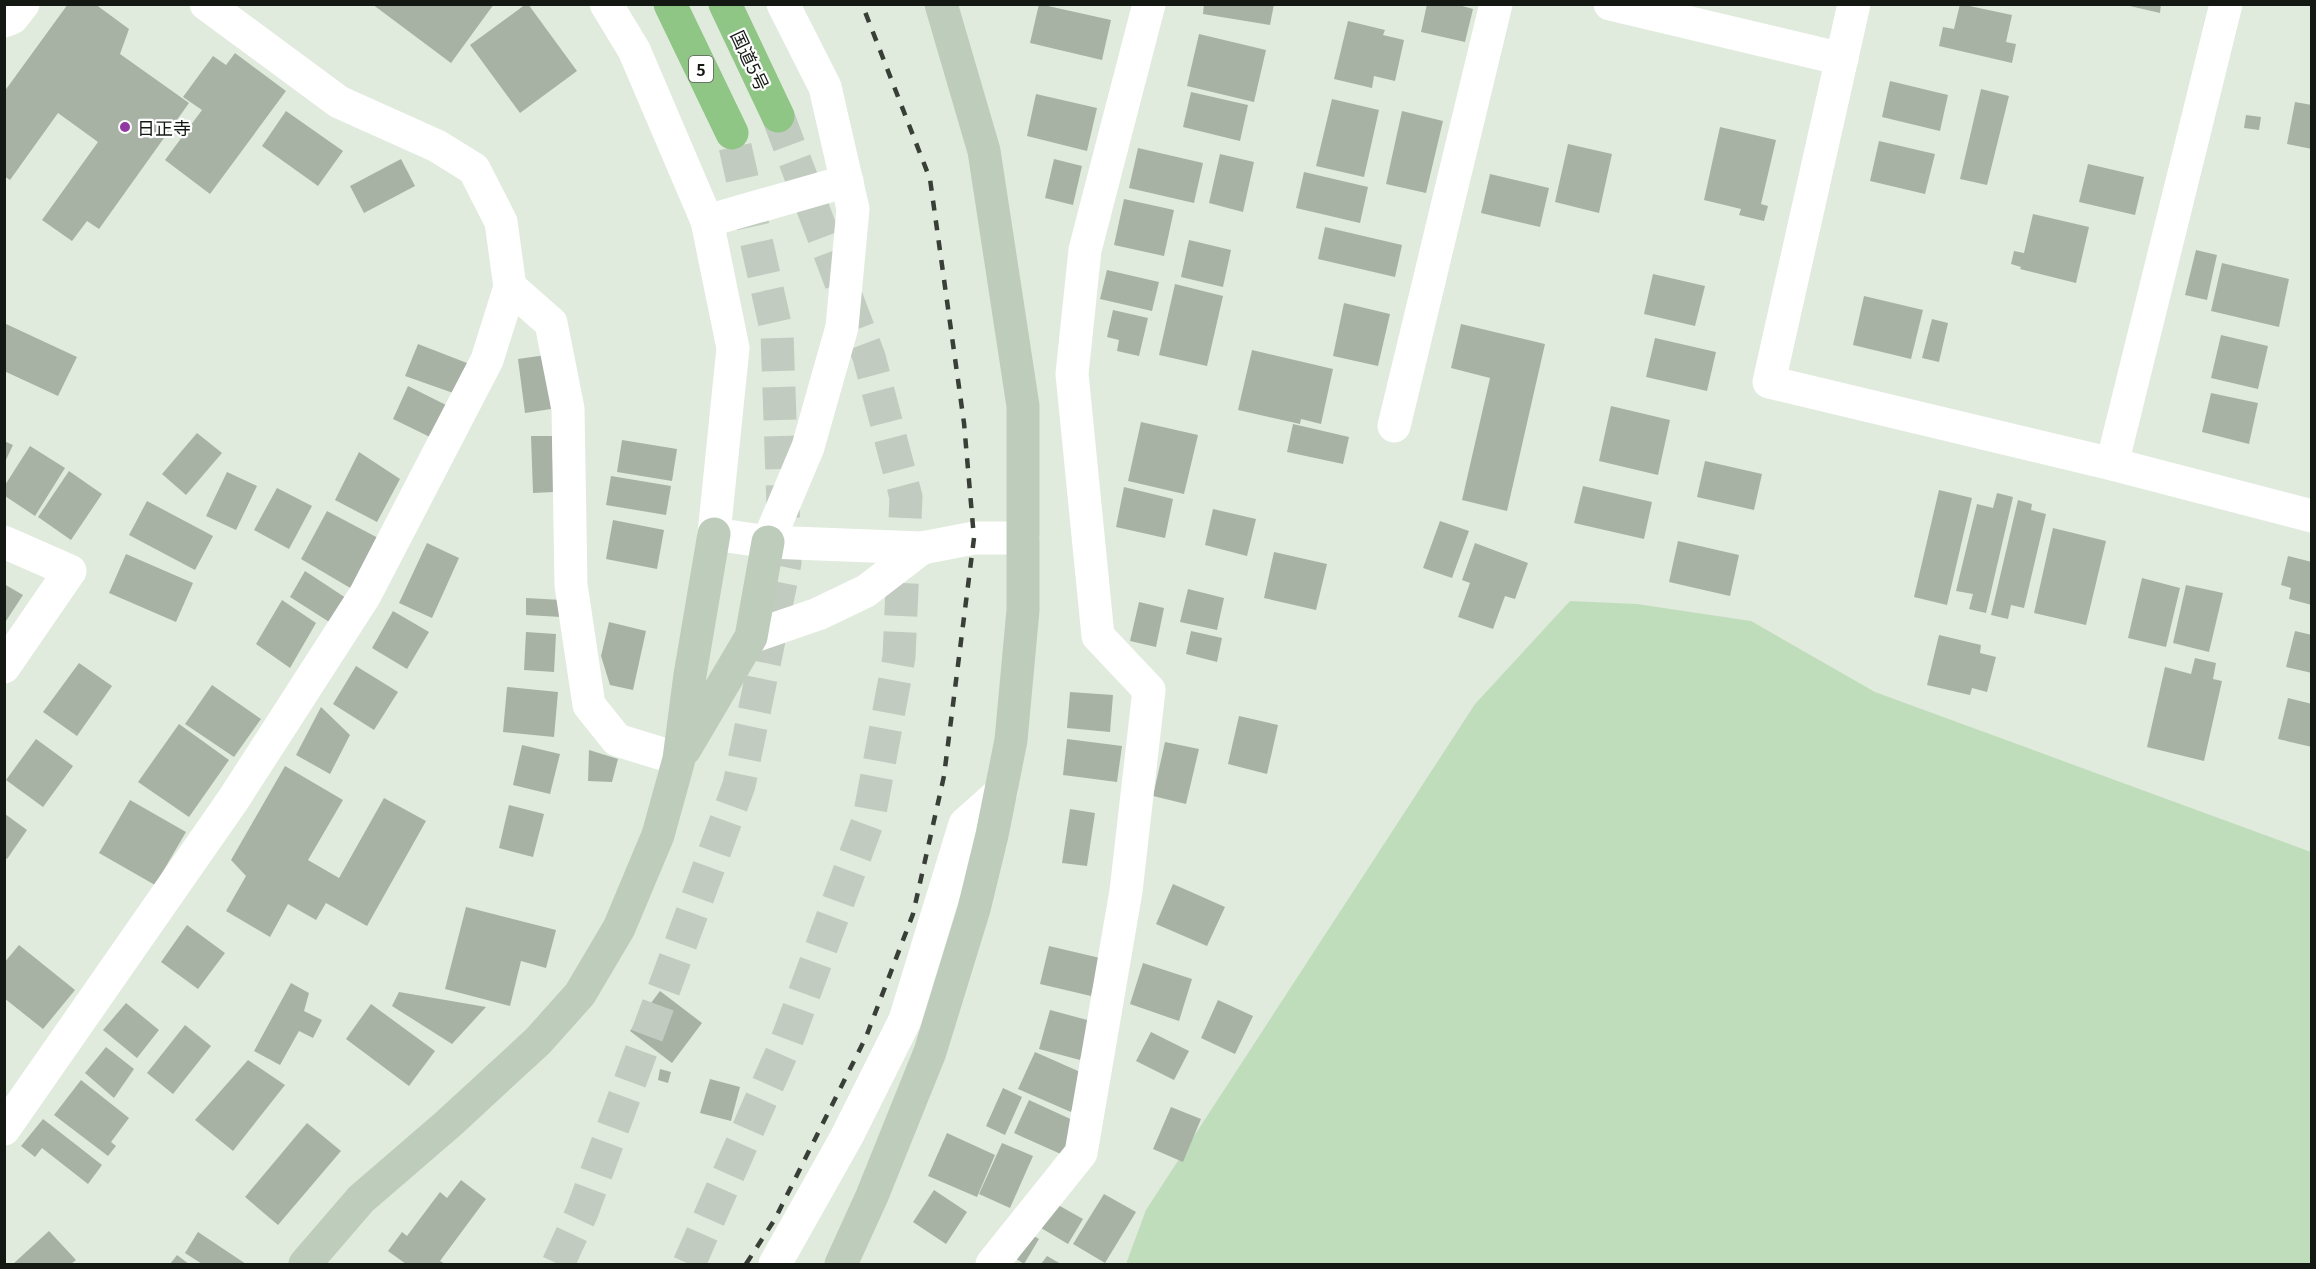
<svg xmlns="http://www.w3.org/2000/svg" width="2316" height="1269" font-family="Georgia,'Noto Sans JP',serif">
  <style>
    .green { fill: #c0ddbb }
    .building { fill: #a7b2a5 }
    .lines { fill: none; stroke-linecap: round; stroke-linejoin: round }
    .highway-tunnel { stroke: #c1cbbf; stroke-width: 33; stroke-dasharray: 33 16; stroke-linecap: butt }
    .street { stroke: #fff; stroke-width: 33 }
    .secondary { stroke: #becdbb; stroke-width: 33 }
    .highway { stroke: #8fc585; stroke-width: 33 }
    .rail { stroke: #393e37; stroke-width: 4.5; stroke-dasharray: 10 10; stroke-linecap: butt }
    .poi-dot { fill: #9138a4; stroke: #fff; stroke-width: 2 }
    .labels { text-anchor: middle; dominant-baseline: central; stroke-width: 4.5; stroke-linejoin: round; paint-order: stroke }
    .shield { fill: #fff; stroke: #5a5d5a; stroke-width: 1.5 }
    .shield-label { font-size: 16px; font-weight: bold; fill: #141813 }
    .street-label { font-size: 18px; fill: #141813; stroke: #fff }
    .poi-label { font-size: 18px; fill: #141813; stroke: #fff; text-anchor: start }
  </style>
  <rect width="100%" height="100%" fill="#e0ebdd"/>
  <polygon class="green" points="1570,601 1637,604 1751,621 1875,692 2311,852 2311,1264 1126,1264 1146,1210 1475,704"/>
  <g class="building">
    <polygon points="68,4 95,4 129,29 120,54 189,103 99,229 87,221 72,241 42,220 98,142 58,113 10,180 4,176 4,92"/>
    <polygon points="372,4 494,4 451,63"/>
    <polygon points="526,4 528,4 577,71 520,113 470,45"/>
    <polygon points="1039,4 1111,20 1102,60 1030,43"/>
    <polygon points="1204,4 1274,4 1270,25 1203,14"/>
    <polygon points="1427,4 1455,4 1473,9 1465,42 1421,32"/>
    <polygon points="1960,4 2012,15 2006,42 2016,44 2012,63 1939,46 1943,27 1954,29"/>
    <polygon points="2121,4 2161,4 2160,13"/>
    <polygon points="1348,21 1385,30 1383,35 1404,40 1395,81 1374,76 1372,88 1334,79"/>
    <polygon points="1199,34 1266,50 1254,102 1187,86"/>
    <polygon points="235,53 286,91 210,194 165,160 202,110 183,97 213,56 226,65"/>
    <polygon points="1890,81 1948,95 1940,131 1882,117"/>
    <polygon points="1981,89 2009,96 1987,185 1960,179"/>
    <polygon points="1191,92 1248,105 1240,141 1183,127"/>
    <polygon points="1036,94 1097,108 1087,151 1027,136"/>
    <polygon points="1332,99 1379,110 1364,177 1316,166"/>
    <polygon points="2295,102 2312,105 2312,149 2287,144"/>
    <polygon points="286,111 343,151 318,186 262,146"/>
    <polygon points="1402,111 1443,121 1426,193 1386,184"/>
    <polygon points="2246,115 2261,117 2259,130 2244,128"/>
    <polygon points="1720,127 1776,140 1761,204 1768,206 1764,221 1739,215 1741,209 1704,200"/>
    <polygon points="1879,141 1935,154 1925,194 1870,181"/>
    <polygon points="1568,144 1612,154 1599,213 1555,202"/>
    <polygon points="1138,148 1203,163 1194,203 1129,188"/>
    <polygon points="1220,154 1254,162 1243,212 1209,203"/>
    <polygon points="401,159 415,186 364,213 350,186"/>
    <polygon points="1054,159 1082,166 1073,205 1045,198"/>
    <polygon points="2088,164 2144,177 2135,215 2079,202"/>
    <polygon points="1304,172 1368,187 1360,223 1296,208"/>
    <polygon points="1490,174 1549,188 1540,227 1481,213"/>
    <polygon points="1124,199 1174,210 1164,256 1114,245"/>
    <polygon points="2033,214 2089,227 2076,283 2020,269 2021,267 2011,264 2014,251 2024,253"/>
    <polygon points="1325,227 1402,245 1395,277 1318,259"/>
    <polygon points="1189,240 1231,250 1223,287 1181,277"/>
    <polygon points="2196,250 2217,255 2207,300 2185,295"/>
    <polygon points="2222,263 2289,279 2279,327 2211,311"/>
    <polygon points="1107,270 1159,282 1152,311 1100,299"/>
    <polygon points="1653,274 1705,286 1695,326 1644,314"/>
    <polygon points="1175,284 1223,296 1207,366 1159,355"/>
    <polygon points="1864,296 1923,310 1911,359 1853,345"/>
    <polygon points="1344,303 1390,314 1378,366 1333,356"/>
    <polygon points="1113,310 1148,318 1139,356 1117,351 1119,340 1107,337"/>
    <polygon points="1932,319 1948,323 1939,362 1922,358"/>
    <polygon points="4,323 77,357 58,396 4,371"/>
    <polygon points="1461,324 1545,344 1507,511 1462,500 1490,378 1451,368"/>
    <polygon points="2221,335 2268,346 2258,389 2211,378"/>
    <polygon points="1655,338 1716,352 1707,391 1646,377"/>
    <polygon points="418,344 467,363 456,394 405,376"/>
    <polygon points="1252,350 1333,369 1321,424 1301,419 1300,424 1238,410"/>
    <polygon points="546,355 551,409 525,413 518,359"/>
    <polygon points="408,386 446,405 432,438 393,419"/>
    <polygon points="2211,393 2258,403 2249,444 2202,432"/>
    <polygon points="1611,406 1670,420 1658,475 1599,461"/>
    <polygon points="1141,422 1198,435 1184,494 1128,481"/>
    <polygon points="1293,424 1349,437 1343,464 1287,452"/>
    <polygon points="197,433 222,453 186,495 162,474"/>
    <polygon points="531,436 552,436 554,492 533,493"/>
    <polygon points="622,440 677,449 672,481 617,472"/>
    <polygon points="4,441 13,445 4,464"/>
    <polygon points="30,446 65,468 35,516 5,496 5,485"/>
    <polygon points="359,452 400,479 377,522 335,500"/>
    <polygon points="1705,461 1762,474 1754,510 1697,497"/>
    <polygon points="69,471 102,494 71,540 38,517"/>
    <polygon points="227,472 257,486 236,530 206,516"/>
    <polygon points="611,476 671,486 666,515 606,505"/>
    <polygon points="1583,486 1652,502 1644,539 1574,523"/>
    <polygon points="1124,487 1173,499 1165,538 1116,527"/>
    <polygon points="277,488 312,506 289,549 254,530"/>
    <polygon points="1939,490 1972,498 1947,605 1914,597"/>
    <polygon points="1997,493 2013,497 1986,613 1969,609 1973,594 1956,591 1977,504 1993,508"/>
    <polygon points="2018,500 2032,504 2031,510 2046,514 2024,608 2011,605 2008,619 1991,615"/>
    <polygon points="147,501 213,536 195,570 129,535"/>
    <polygon points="1213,509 1256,519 1247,556 1205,545"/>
    <polygon points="327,511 380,539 352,589 301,559"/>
    <polygon points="613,520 664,530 657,569 606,559"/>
    <polygon points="1440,521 1469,531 1452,578 1423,568"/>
    <polygon points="2053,528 2106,541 2086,625 2034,613"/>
    <polygon points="1678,541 1739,555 1730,596 1669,582"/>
    <polygon points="427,543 459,558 432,618 399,603"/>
    <polygon points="1475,543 1528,563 1515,599 1505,596 1493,629 1458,617 1470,583 1462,580"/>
    <polygon points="1274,552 1327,564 1316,610 1264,598"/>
    <polygon points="126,554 193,583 176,622 109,593"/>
    <polygon points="2288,556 2312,562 2312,605 2289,599 2291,588 2281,585"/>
    <polygon points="305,571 349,600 334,625 290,597"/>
    <polygon points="2142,578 2180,588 2166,647 2128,638"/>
    <polygon points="4,584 23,595 4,624"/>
    <polygon points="2186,585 2223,593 2209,652 2173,643"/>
    <polygon points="1188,589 1224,598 1217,630 1180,622"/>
    <polygon points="526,598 562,600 561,617 526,615"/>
    <polygon points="282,600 316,623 290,668 256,644"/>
    <polygon points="1139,602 1164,608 1156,647 1130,641"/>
    <polygon points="393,611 429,632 407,669 372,648"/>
    <polygon points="609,622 646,631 633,690 610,685 601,656"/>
    <polygon points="1191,631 1222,638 1217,662 1186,654"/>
    <polygon points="2295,631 2312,635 2312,673 2286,667"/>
    <polygon points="526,632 556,634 554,672 524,670"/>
    <polygon points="1939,635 1981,645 1980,653 1996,657 1987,692 1972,688 1970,695 1927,685"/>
    <polygon points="2195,658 2216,663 2213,679 2222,681 2204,761 2147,747 2165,667 2191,674"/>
    <polygon points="79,663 112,686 77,736 43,712"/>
    <polygon points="356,666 398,692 374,730 333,704"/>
    <polygon points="212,685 261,719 234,757 185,724"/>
    <polygon points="507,687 558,692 554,737 503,732"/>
    <polygon points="1070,692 1113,695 1110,732 1067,728"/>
    <polygon points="2288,698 2312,704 2312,747 2278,739"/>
    <polygon points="321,707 350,735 330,774 296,755"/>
    <polygon points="1239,716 1278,725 1267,774 1228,764"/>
    <polygon points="179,724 229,760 189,817 138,782"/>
    <polygon points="36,739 73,766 43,807 6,780"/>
    <polygon points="1067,739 1122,746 1117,782 1063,775"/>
    <polygon points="1165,742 1199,749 1186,804 1153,796"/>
    <polygon points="522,745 560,754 550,794 513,785"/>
    <polygon points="589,750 618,759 612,782 588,781"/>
    <polygon points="285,766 343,800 308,860 339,878 384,798 426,821 367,926 326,903 316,920 288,904 270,937 226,911 246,876 231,860"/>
    <polygon points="130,800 186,832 155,885 99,853"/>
    <polygon points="509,805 544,814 533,857 499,848"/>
    <polygon points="1070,809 1095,813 1087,866 1062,863"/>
    <polygon points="5,814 27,830 7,859 5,858"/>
    <polygon points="1173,884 1225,907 1207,946 1156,924"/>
    <polygon points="466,907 556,930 546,968 521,961 510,1006 445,989"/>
    <polygon points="187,925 225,953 198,989 161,962"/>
    <polygon points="19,945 75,990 43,1029 4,998 4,963"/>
    <polygon points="1049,946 1100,958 1091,996 1040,984"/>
    <polygon points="1143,963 1192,979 1179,1021 1130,1004"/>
    <polygon points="291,983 309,993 304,1011 322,1020 313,1038 299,1031 280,1065 254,1051"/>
    <polygon points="660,991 702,1023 672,1063 630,1031"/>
    <polygon points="399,992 486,1007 452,1044 392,1006"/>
    <polygon points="1218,1000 1253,1016 1235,1054 1201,1038"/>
    <polygon points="126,1003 159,1030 137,1058 103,1030"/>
    <polygon points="371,1004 435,1051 409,1086 346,1039"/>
    <polygon points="1050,1010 1091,1021 1080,1060 1039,1049"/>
    <polygon points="185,1025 211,1046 173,1094 147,1073"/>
    <polygon points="1151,1032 1189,1051 1174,1080 1136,1061"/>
    <polygon points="106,1047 134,1069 114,1098 85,1073"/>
    <polygon points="1035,1052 1087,1075 1071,1112 1018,1089"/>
    <polygon points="248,1060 285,1085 233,1151 195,1120"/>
    <polygon points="660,1069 671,1072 668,1083 658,1080"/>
    <polygon points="710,1079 740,1087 731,1121 700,1113"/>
    <polygon points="81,1080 129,1118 111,1142 116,1146 108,1156 54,1115"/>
    <polygon points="1003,1088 1022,1097 1005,1135 986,1126"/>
    <polygon points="1029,1100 1077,1122 1063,1155 1014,1133"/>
    <polygon points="1171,1107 1201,1119 1183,1162 1153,1149"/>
    <polygon points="43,1119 102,1165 88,1184 42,1148 35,1157 21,1146"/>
    <polygon points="307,1123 341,1151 278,1225 245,1197"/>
    <polygon points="947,1133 995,1155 977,1197 928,1176"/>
    <polygon points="1002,1143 1033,1156 1010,1208 979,1194"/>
    <polygon points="461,1180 486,1199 440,1261 445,1264 406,1264 388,1251 402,1232 407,1236 440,1192 447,1198"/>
    <polygon points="934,1190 967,1212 946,1244 913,1222"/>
    <polygon points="1104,1194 1136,1212 1105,1263 1073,1244"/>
    <polygon points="1051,1201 1083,1219 1068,1244 1036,1225"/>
    <polygon points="49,1231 76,1260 71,1264 13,1264"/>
    <polygon points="198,1232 246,1264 202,1264 185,1253"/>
    <polygon points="1027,1232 1039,1239 1024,1264 1012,1256"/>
    <polygon points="177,1255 189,1264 170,1264"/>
    <polygon points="1047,1256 1061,1264 1041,1264"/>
  </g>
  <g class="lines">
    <g class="highway-tunnel">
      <polyline points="558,1264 582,1212 739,785 785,563 777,333 732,133"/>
      <polyline points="689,1264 786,1043 869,818 899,657 906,497 869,357 778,116"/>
    </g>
    <g class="street">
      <polyline points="606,4 634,50 707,221 733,348 714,534 768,542 922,548 974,538 1023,538"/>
      <polyline points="1610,4 1842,59"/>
      <polyline points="1854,4 1769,382 2112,464 2312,516"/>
      <polyline points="4,21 12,18 23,4"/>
      <polyline points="707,221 847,181"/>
      <polyline points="510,287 551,323 568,409 571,585 589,705 617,740 679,759"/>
      <polyline points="1394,426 1496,4"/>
      <polyline points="2112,464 2226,4"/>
      <polyline points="4,542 70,571 4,667"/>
      <polyline points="768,542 808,447 842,327 853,209 825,87 783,4"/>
      <polyline points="751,637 818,614 866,591 922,548"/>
      <polyline points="4,1129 233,800 365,595 487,360 510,287 501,222 474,169 437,146 339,102 206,4"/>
      <polyline points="775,1264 846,1138 905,1020 965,824 1001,792"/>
      <polyline points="992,1264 1081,1153 1126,891 1149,690 1098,636 1072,374 1085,250 1149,4"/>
    </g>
    <g class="secondary">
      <polyline points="685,749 751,637 768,542"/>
      <polyline points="305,1264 361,1199 448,1124 538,1041 580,994 619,928 658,835 679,759 690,675 714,534"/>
      <polyline points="841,1264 872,1196 930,1052 974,909 992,835 1011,740 1023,610 1023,406 984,151 941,4"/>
    </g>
    <g class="highway">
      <polyline points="670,4 732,133"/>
      <polyline points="725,4 778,116"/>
    </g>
    <polyline class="rail" points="746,1264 775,1219 866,1037 913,914 944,776 974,538 964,423 930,179 862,4"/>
  </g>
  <circle class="poi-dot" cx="125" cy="127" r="6"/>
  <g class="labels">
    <rect class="shield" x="689" y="56" width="24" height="26" rx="4.5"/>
    <g class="shield-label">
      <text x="701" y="69">5</text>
    </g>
    <g class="street-label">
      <text transform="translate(751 60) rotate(65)">国道5号</text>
    </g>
    <g class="poi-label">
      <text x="137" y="127">日正寺</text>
    </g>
  </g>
  <rect width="2316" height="1269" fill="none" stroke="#141813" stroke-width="12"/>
</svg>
